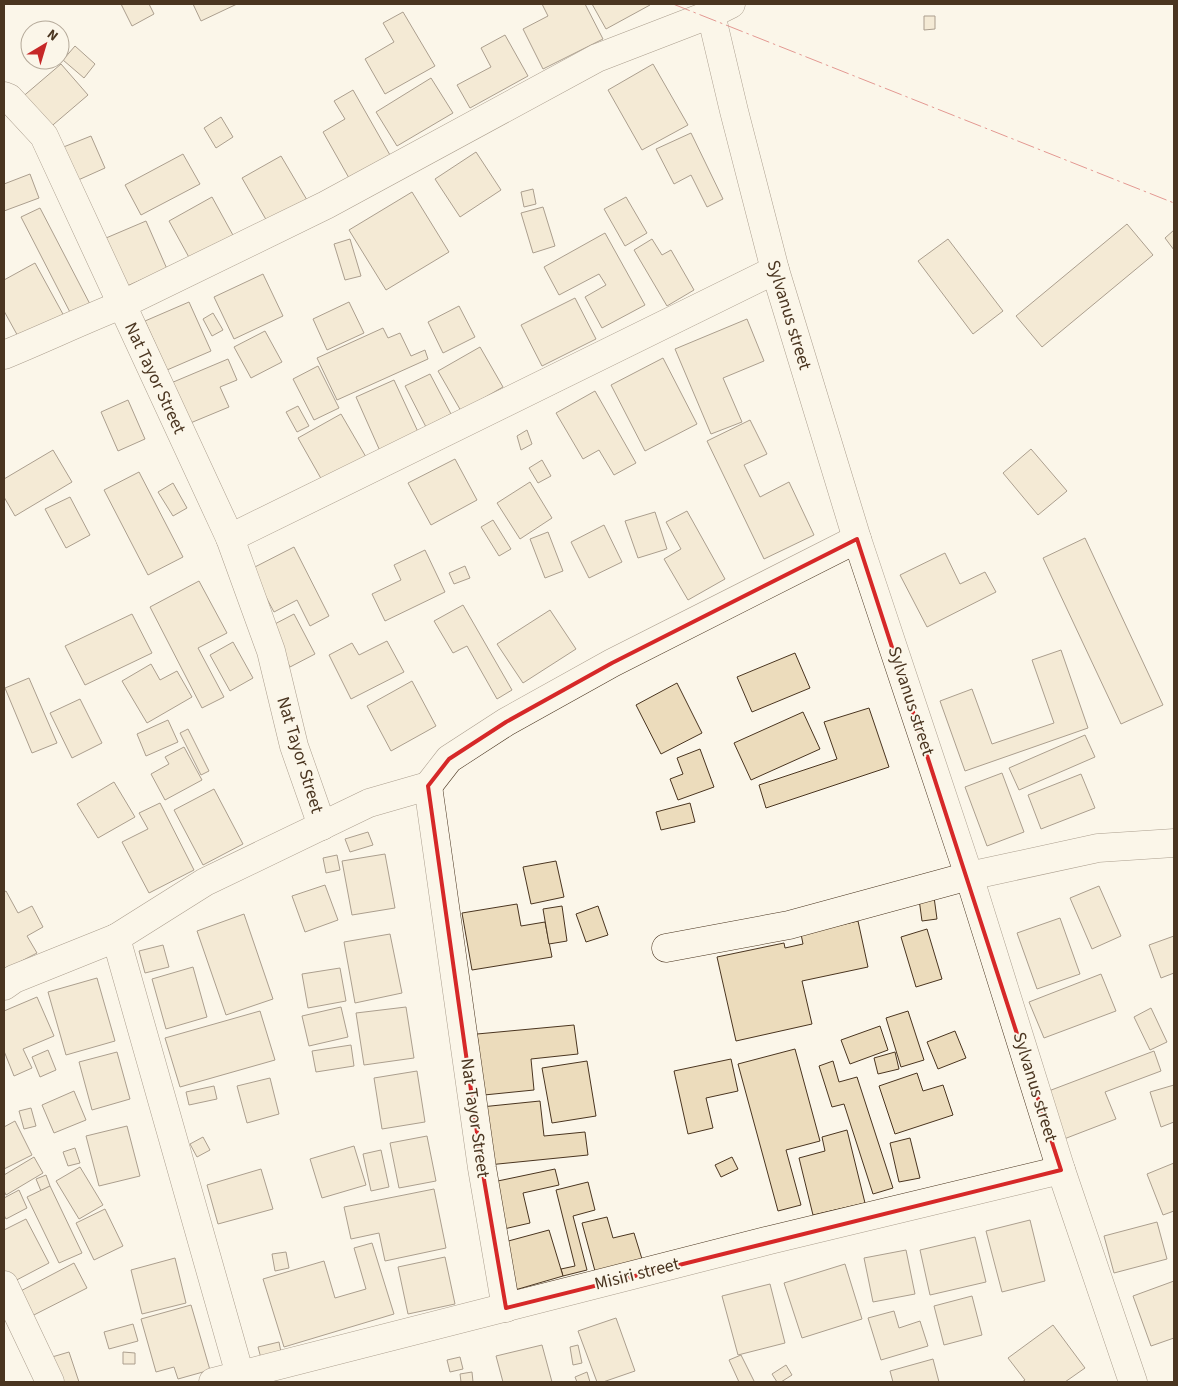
<svg xmlns="http://www.w3.org/2000/svg" width="1178" height="1386" font-family="'Source Sans 3',sans-serif">
  <style>
    .building { fill: #ecdcbc; stroke: #4a3520 }
    .lines { fill: none; stroke-linecap: round; stroke-linejoin: round }
    .minor-casing { stroke: #4a3520; stroke-width: 29 }
    .minor { stroke: #fbf6e9; stroke-width: 28 }
    .power { stroke: #c62828; stroke-width: 1; stroke-dasharray: 18 4 2.5 4; stroke-linecap: butt }
    .marked { fill: none; stroke: #d62828; stroke-width: 4; stroke-linejoin: round }
    .labels { text-anchor: middle; dominant-baseline: central; stroke-width: 4; stroke-linejoin: round; paint-order: stroke }
    .street-label { font-size: 18px; fill: #4a3520; stroke: #fbf6e9 }
  </style>
  <rect width="100%" height="100%" fill="#fbf6e9"/>
  <g class="building">
    <polygon points="121,4 149,4 154,14 132,26"/>
    <polygon points="193,4 237,4 201,21"/>
    <polygon points="542,4 585,4 603,39 543,69 523,29 548,16"/>
    <polygon points="592,4 650,4 650,5 606,29"/>
    <polygon points="403,12 435,66 385,94 365,59 394,42 383,23"/>
    <polygon points="924,16 935,16 935,29 924,30"/>
    <polygon points="505,35 528,76 470,108 457,85 491,67 481,48"/>
    <polygon points="75,46 95,64 84,78 63,60"/>
    <polygon points="61,64 88,95 47,130 20,99"/>
    <polygon points="653,64 688,125 642,150 608,90"/>
    <polygon points="431,78 453,113 397,146 376,112"/>
    <polygon points="353,90 390,155 349,178 323,132 345,119 334,101"/>
    <polygon points="221,117 233,137 216,148 204,128"/>
    <polygon points="691,133 723,199 707,207 691,175 674,184 656,149"/>
    <polygon points="91,136 105,168 76,181 61,148"/>
    <polygon points="476,152 501,190 460,217 435,179"/>
    <polygon points="183,154 200,184 141,215 125,185"/>
    <polygon points="281,156 307,200 268,223 242,178"/>
    <polygon points="30,174 39,198 4,211 4,184"/>
    <polygon points="533,189 536,204 524,207 521,192"/>
    <polygon points="412,192 449,252 386,290 349,230"/>
    <polygon points="212,197 234,237 191,261 169,221"/>
    <polygon points="626,197 647,233 625,246 604,209"/>
    <polygon points="543,207 555,246 533,253 521,213"/>
    <polygon points="40,208 92,308 73,318 21,217"/>
    <polygon points="146,221 167,269 127,286 106,238"/>
    <polygon points="1127,224 1153,255 1042,347 1016,316"/>
    <polygon points="1174,230 1174,250 1165,238"/>
    <polygon points="605,233 645,305 602,328 585,297 606,285 599,274 559,295 544,267"/>
    <polygon points="350,239 361,276 345,280 334,244"/>
    <polygon points="652,239 662,255 671,250 694,290 667,306 634,250"/>
    <polygon points="948,239 1003,311 973,334 918,261"/>
    <polygon points="35,263 64,316 20,340 4,311 4,280"/>
    <polygon points="263,274 283,316 234,339 214,297"/>
    <polygon points="575,298 596,339 542,366 521,325"/>
    <polygon points="189,302 211,351 167,370 145,321"/>
    <polygon points="349,302 364,333 327,350 313,319"/>
    <polygon points="459,306 475,337 443,353 428,322"/>
    <polygon points="213,313 223,330 212,336 203,319"/>
    <polygon points="747,319 764,361 723,378 742,422 711,434 675,349"/>
    <polygon points="383,328 388,338 400,333 411,356 425,350 428,359 337,400 317,358"/>
    <polygon points="265,331 282,362 251,378 234,347"/>
    <polygon points="480,347 503,387 461,411 438,371"/>
    <polygon points="663,358 697,424 645,451 611,385"/>
    <polygon points="228,359 237,380 220,387 229,407 188,424 171,383"/>
    <polygon points="318,366 339,408 314,420 293,379"/>
    <polygon points="430,374 451,414 426,427 405,386"/>
    <polygon points="394,380 419,434 380,451 356,397"/>
    <polygon points="595,391 636,463 614,475 599,450 583,459 556,413"/>
    <polygon points="128,400 145,439 118,451 101,412"/>
    <polygon points="298,406 309,426 297,432 286,412"/>
    <polygon points="341,414 366,457 323,482 298,438"/>
    <polygon points="750,420 767,454 744,465 760,497 789,482 814,535 764,559 707,441"/>
    <polygon points="527,430 532,444 521,450 517,436"/>
    <polygon points="1031,449 1067,491 1038,515 1003,473"/>
    <polygon points="53,450 72,482 15,516 4,497 4,479"/>
    <polygon points="455,459 477,500 431,525 408,483"/>
    <polygon points="542,460 551,476 538,483 529,468"/>
    <polygon points="139,472 183,557 148,575 104,490"/>
    <polygon points="530,482 552,518 520,539 497,503"/>
    <polygon points="173,483 187,508 173,516 158,492"/>
    <polygon points="70,497 90,535 66,548 45,509"/>
    <polygon points="687,511 725,579 688,600 664,559 681,549 666,522"/>
    <polygon points="655,512 667,549 638,558 625,521"/>
    <polygon points="493,520 511,549 499,556 481,527"/>
    <polygon points="604,525 622,562 589,578 571,542"/>
    <polygon points="548,532 563,571 545,578 530,539"/>
    <polygon points="1085,538 1163,705 1121,724 1043,558"/>
    <polygon points="294,547 329,616 310,626 297,600 274,612 251,569"/>
    <polygon points="425,550 445,592 385,621 372,594 401,580 394,565"/>
    <polygon points="945,553 960,584 985,572 996,592 927,627 900,575"/>
    <polygon points="465,566 470,578 454,584 449,573"/>
    <polygon points="199,581 227,633 198,648 224,697 202,708 150,607"/>
    <polygon points="463,605 512,690 497,699 467,646 453,653 434,621"/>
    <polygon points="550,610 576,649 523,683 497,644"/>
    <polygon points="132,614 152,653 85,685 65,646"/>
    <polygon points="294,614 315,654 290,667 269,627"/>
    <polygon points="387,641 404,672 351,699 329,655 352,643 359,655"/>
    <polygon points="233,642 253,678 230,691 210,655"/>
    <polygon points="1061,650 1088,728 965,771 940,701 972,689 992,744 1054,723 1032,660"/>
    <polygon points="795,653 810,688 752,712 737,677"/>
    <polygon points="151,664 160,680 177,671 192,697 147,723 122,681"/>
    <polygon points="29,678 57,743 32,753 5,688"/>
    <polygon points="412,681 436,726 391,751 367,706"/>
    <polygon points="677,683 702,733 661,754 636,705"/>
    <polygon points="80,699 102,743 72,758 50,713"/>
    <polygon points="869,708 889,767 766,808 759,785 837,759 824,722"/>
    <polygon points="803,712 820,749 751,780 734,743"/>
    <polygon points="168,720 178,742 146,756 137,734"/>
    <polygon points="188,729 209,771 201,775 180,733"/>
    <polygon points="1085,735 1095,757 1019,790 1009,768"/>
    <polygon points="184,747 202,780 165,800 151,774 169,764 165,757"/>
    <polygon points="700,749 714,787 678,800 670,779 683,774 677,758"/>
    <polygon points="1002,773 1024,832 987,846 965,787"/>
    <polygon points="1081,774 1095,808 1041,829 1028,795"/>
    <polygon points="114,782 135,817 98,838 77,804"/>
    <polygon points="214,789 243,844 203,865 174,810"/>
    <polygon points="160,803 194,870 149,893 122,842 148,829 139,813"/>
    <polygon points="690,803 695,822 661,830 656,812"/>
    <polygon points="368,832 373,845 350,852 345,839"/>
    <polygon points="385,854 395,908 352,915 342,861"/>
    <polygon points="337,855 340,870 326,873 323,858"/>
    <polygon points="556,861 564,897 531,904 523,867"/>
    <polygon points="325,885 338,920 305,932 292,896"/>
    <polygon points="1099,886 1121,936 1092,949 1070,898"/>
    <polygon points="6,891 18,913 32,906 43,927 27,936 37,953 4,970 4,892"/>
    <polygon points="934,897 937,919 922,921 919,899"/>
    <polygon points="517,904 521,926 545,922 552,957 472,970 462,913"/>
    <polygon points="562,906 567,941 549,944 543,909"/>
    <polygon points="598,906 608,935 586,942 576,914"/>
    <polygon points="244,914 273,999 226,1015 197,931"/>
    <polygon points="1060,918 1080,974 1037,989 1017,933"/>
    <polygon points="858,921 868,967 802,981 812,1024 736,1041 717,957 784,943 785,948 803,944 801,934"/>
    <polygon points="927,929 942,979 916,987 901,937"/>
    <polygon points="390,934 402,993 355,1003 344,942"/>
    <polygon points="1174,936 1174,973 1161,978 1149,945"/>
    <polygon points="163,945 169,967 145,973 139,951"/>
    <polygon points="193,967 207,1017 166,1029 152,979"/>
    <polygon points="340,968 346,1001 308,1008 302,974"/>
    <polygon points="1101,974 1116,1011 1044,1038 1029,1002"/>
    <polygon points="97,978 115,1041 66,1055 48,992"/>
    <polygon points="37,997 54,1036 23,1049 32,1068 14,1076 4,1051 4,1011"/>
    <polygon points="341,1007 348,1037 309,1046 302,1016"/>
    <polygon points="406,1007 414,1058 364,1065 356,1013"/>
    <polygon points="1151,1008 1167,1042 1150,1050 1134,1017"/>
    <polygon points="260,1011 275,1060 180,1087 165,1038"/>
    <polygon points="908,1011 924,1060 901,1067 886,1018"/>
    <polygon points="574,1025 578,1054 531,1059 534,1090 484,1095 477,1034"/>
    <polygon points="880,1026 888,1050 850,1064 841,1040"/>
    <polygon points="955,1031 966,1058 938,1069 927,1042"/>
    <polygon points="351,1045 354,1066 316,1072 312,1051"/>
    <polygon points="795,1049 820,1141 786,1150 801,1205 778,1211 738,1064"/>
    <polygon points="48,1050 56,1070 40,1077 32,1057"/>
    <polygon points="1154,1051 1161,1071 1105,1092 1116,1119 1064,1139 1046,1092"/>
    <polygon points="117,1052 130,1099 92,1110 79,1062"/>
    <polygon points="895,1052 899,1069 878,1074 874,1058"/>
    <polygon points="731,1059 738,1091 706,1098 713,1128 688,1134 674,1071"/>
    <polygon points="587,1061 596,1116 552,1123 542,1068"/>
    <polygon points="833,1061 839,1082 857,1077 893,1188 873,1194 844,1104 832,1107 819,1066"/>
    <polygon points="417,1071 425,1122 382,1129 374,1078"/>
    <polygon points="917,1073 923,1091 943,1085 953,1115 895,1134 879,1086"/>
    <polygon points="270,1078 279,1114 247,1123 237,1086"/>
    <polygon points="1174,1085 1174,1122 1161,1127 1150,1092"/>
    <polygon points="214,1086 217,1099 189,1105 186,1092"/>
    <polygon points="74,1091 86,1120 54,1133 42,1105"/>
    <polygon points="540,1101 544,1136 585,1132 588,1155 488,1165 481,1107"/>
    <polygon points="31,1108 36,1126 24,1129 19,1111"/>
    <polygon points="15,1121 32,1155 4,1169 4,1127"/>
    <polygon points="127,1126 140,1176 99,1186 86,1136"/>
    <polygon points="847,1130 865,1203 813,1215 799,1158 825,1151 822,1137"/>
    <polygon points="427,1136 436,1181 399,1188 390,1143"/>
    <polygon points="203,1137 210,1150 197,1157 190,1144"/>
    <polygon points="910,1138 920,1178 899,1182 890,1143"/>
    <polygon points="354,1146 366,1185 322,1198 310,1159"/>
    <polygon points="75,1148 80,1163 68,1166 63,1152"/>
    <polygon points="381,1150 389,1187 371,1191 363,1154"/>
    <polygon points="34,1157 43,1173 6,1195 4,1191 4,1175"/>
    <polygon points="732,1157 738,1169 721,1177 715,1165"/>
    <polygon points="1174,1163 1174,1211 1163,1215 1147,1174"/>
    <polygon points="80,1167 103,1205 79,1219 56,1181"/>
    <polygon points="261,1169 273,1209 218,1224 207,1185"/>
    <polygon points="555,1169 559,1185 523,1193 530,1223 504,1229 493,1182"/>
    <polygon points="46,1175 50,1186 41,1191 36,1179"/>
    <polygon points="588,1182 595,1210 573,1216 587,1270 563,1276 561,1269 575,1266 556,1190"/>
    <polygon points="50,1186 82,1253 59,1263 27,1197"/>
    <polygon points="434,1189 446,1248 385,1261 379,1233 351,1239 344,1207"/>
    <polygon points="19,1190 27,1208 6,1219 4,1215 4,1198"/>
    <polygon points="105,1209 123,1246 94,1260 76,1223"/>
    <polygon points="607,1217 613,1238 634,1233 642,1259 595,1271 582,1223"/>
    <polygon points="26,1219 49,1263 9,1284 4,1273 4,1230"/>
    <polygon points="1030,1220 1045,1281 1002,1292 986,1231"/>
    <polygon points="1157,1222 1167,1259 1114,1273 1104,1236"/>
    <polygon points="549,1230 563,1276 515,1290 501,1243"/>
    <polygon points="975,1237 986,1282 930,1295 920,1250"/>
    <polygon points="372,1243 394,1314 284,1347 263,1279 324,1261 335,1298 366,1289 354,1248"/>
    <polygon points="906,1250 915,1294 873,1302 864,1258"/>
    <polygon points="286,1252 289,1268 275,1271 272,1254"/>
    <polygon points="445,1257 455,1304 408,1314 398,1267"/>
    <polygon points="175,1258 186,1303 142,1314 131,1270"/>
    <polygon points="74,1263 87,1288 26,1319 13,1295"/>
    <polygon points="845,1264 862,1319 802,1338 784,1283"/>
    <polygon points="1174,1281 1174,1338 1151,1346 1133,1296"/>
    <polygon points="770,1284 785,1343 738,1355 722,1296"/>
    <polygon points="972,1296 982,1335 944,1345 934,1306"/>
    <polygon points="191,1305 210,1370 178,1379 174,1367 156,1372 141,1319"/>
    <polygon points="894,1311 899,1328 920,1321 928,1346 881,1360 868,1318"/>
    <polygon points="616,1318 635,1371 603,1382 597,1382 578,1331"/>
    <polygon points="133,1324 138,1341 109,1349 104,1332"/>
    <polygon points="1053,1325 1085,1368 1065,1382 1022,1382 1025,1380 1008,1358"/>
    <polygon points="279,1342 282,1357 262,1362 258,1347"/>
    <polygon points="542,1345 552,1382 503,1382 496,1356"/>
    <polygon points="578,1345 582,1363 573,1365 570,1347"/>
    <polygon points="69,1352 79,1382 60,1382 52,1357"/>
    <polygon points="123,1352 135,1353 135,1364 123,1364"/>
    <polygon points="741,1355 754,1381 753,1382 739,1382 729,1360"/>
    <polygon points="460,1357 463,1369 450,1372 447,1360"/>
    <polygon points="933,1359 939,1382 893,1382 890,1371"/>
    <polygon points="786,1365 792,1375 781,1382 777,1382 772,1374"/>
    <polygon points="472,1372 473,1382 461,1382 460,1374"/>
    <polygon points="587,1372 590,1382 577,1382 575,1377"/>
  </g>
  <g class="lines">
    <g class="minor-casing">
      <g id="minor">
        <polyline points="711,14 734,111 775,270 857,539 969,876 1061,1170 1133,1382"/>
        <polyline points="4,96 9,98 44,136 230,538 271,651 294,746 322,826"/>
        <path d="M 4,355 C 43,339 81,321 121,305 L 326,205 L 597,58 L 711,14 L 731,4"/>
        <polyline points="230,538 775,270"/>
        <polyline points="428,786 482,1168 506,1308"/>
        <polyline points="428,786 449,759 506,722 612,663 857,539"/>
        <polyline points="116,938 242,1382"/>
        <polyline points="666,948 789,925 969,876 1098,848 1174,843"/>
        <polyline points="4,986 14,979 116,938 205,882 369,803 428,786"/>
        <polyline points="4,1285 50,1382"/>
        <polyline points="213,1382 770,1240 1061,1170"/>
      </g>
    </g>
    <use href="#minor" class="minor"/>
    <polyline class="power" points="673,4 1174,203"/>
  </g>
  <path d="M0 0H1178V1386H0ZM 857,539 L 1061,1170 L 506,1308 L 482,1168 L 428,786 L 449,759 L 506,722 L 612,663 Z" fill="#fbf6e9" fill-opacity=".55" fill-rule="evenodd"/>
  <path class="marked" d="M 857,539 L 1061,1170 L 506,1308 L 482,1168 L 428,786 L 449,759 L 506,722 L 612,663 Z"/>
  <g class="labels">
    <g class="street-label">
      <text transform="translate(789 315) rotate(73)">Sylvanus street</text>
      <text transform="translate(155 378) rotate(65)">Nat Tayor Street</text>
      <text transform="translate(911 701) rotate(72)">Sylvanus street</text>
      <text transform="translate(300 755) rotate(73)">Nat Tayor Street</text>
      <text transform="translate(1035 1087) rotate(73)">Sylvanus street</text>
      <text transform="translate(475 1118) rotate(82)">Nat Tayor Street</text>
      <text transform="translate(637 1274) rotate(-14)">Misiri street</text>
    </g>
  </g>
  <rect width="1178" height="1386" fill="none" stroke="#4a3520" stroke-width="10"/>
  <g transform="translate(45 45) rotate(38)"><circle r="24" fill="#fbf6e9" stroke="#b4a999"/>
  <path d="M0-4L9 19L0 12L-9 19Z" fill="#c62828"/>
  <text y="-8" font-size="14" font-weight="bold" text-anchor="middle" fill="#4a3520">N</text>
  </g>
</svg>
